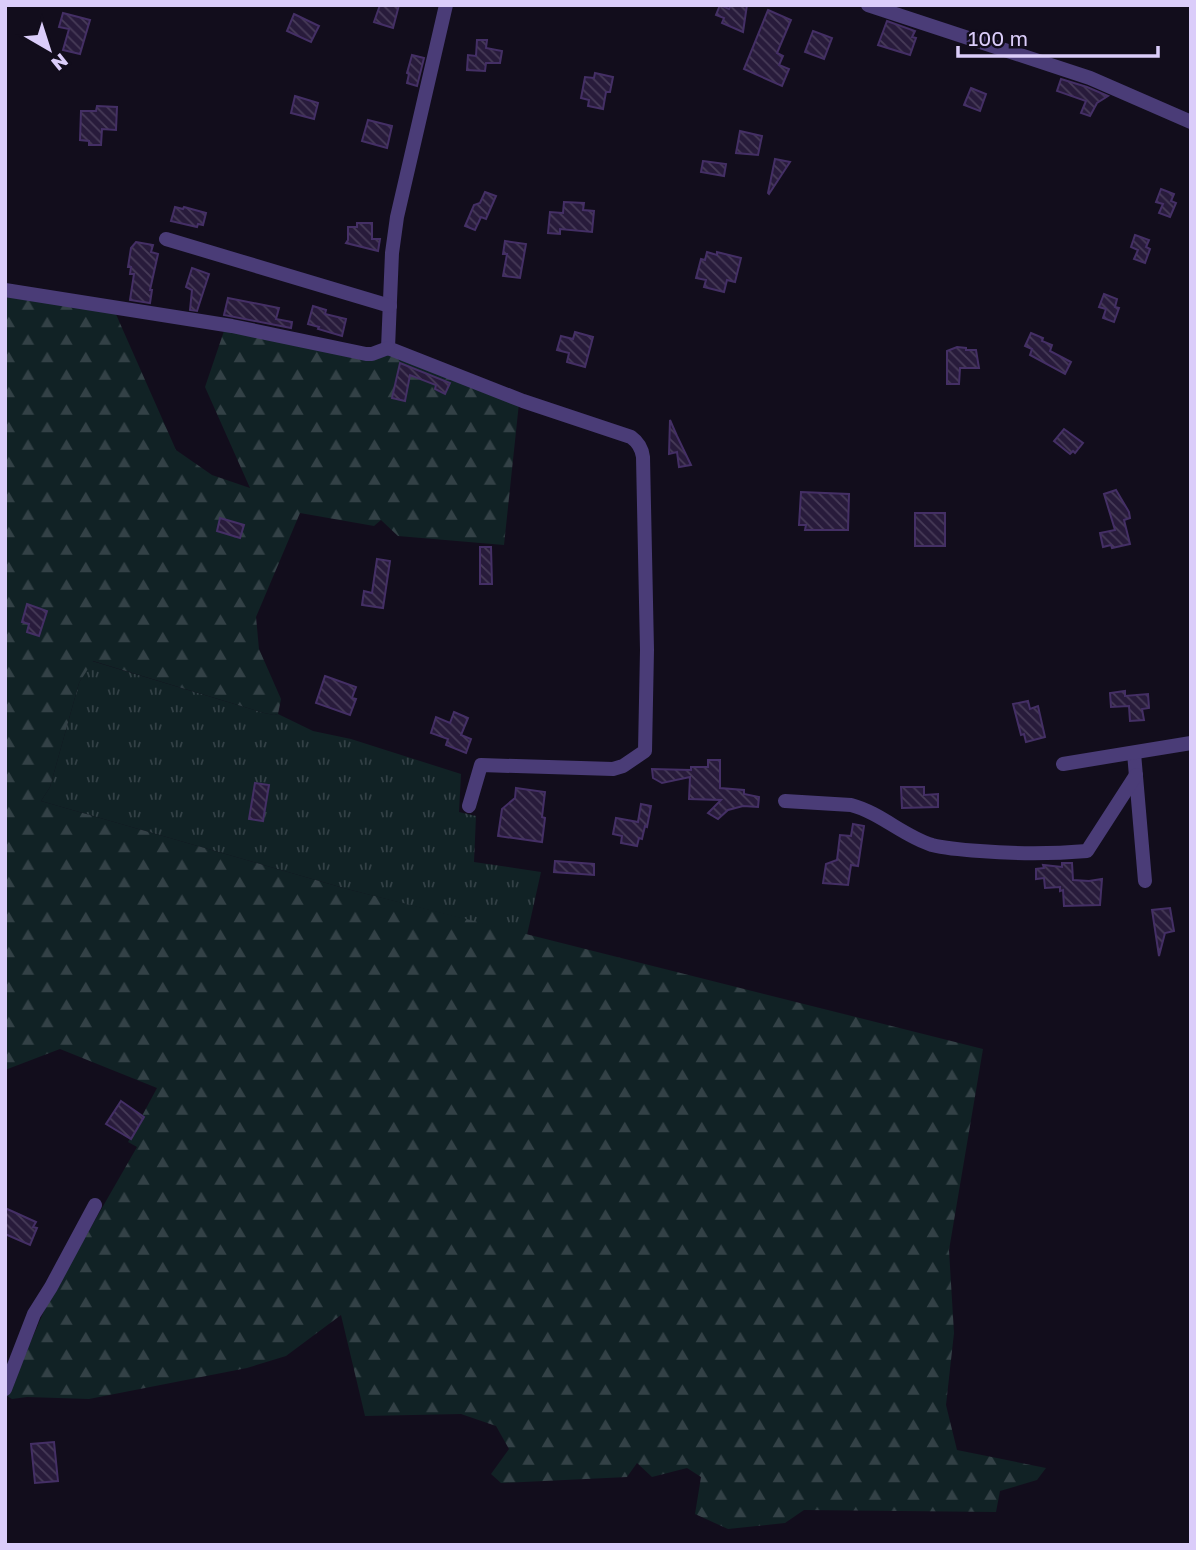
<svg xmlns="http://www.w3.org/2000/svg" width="1196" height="1550" font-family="'Golos Text',sans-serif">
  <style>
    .grass { fill: url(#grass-tufts) }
    .forest { fill: url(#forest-firs) }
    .building { fill: url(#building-back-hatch); stroke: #442f65; stroke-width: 2 }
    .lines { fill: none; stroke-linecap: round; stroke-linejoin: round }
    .minor { stroke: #4a3c77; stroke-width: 14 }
  </style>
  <defs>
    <pattern id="grass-tufts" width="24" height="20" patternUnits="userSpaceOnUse" patternTransform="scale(1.75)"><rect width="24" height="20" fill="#112225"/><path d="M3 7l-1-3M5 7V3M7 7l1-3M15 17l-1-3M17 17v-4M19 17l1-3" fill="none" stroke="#334146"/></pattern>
    <pattern id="forest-firs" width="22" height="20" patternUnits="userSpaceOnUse" patternTransform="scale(1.75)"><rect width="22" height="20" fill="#112225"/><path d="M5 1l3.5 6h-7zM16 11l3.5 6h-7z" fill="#334146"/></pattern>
    <pattern id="building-back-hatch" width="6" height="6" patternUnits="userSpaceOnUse" patternTransform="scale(1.75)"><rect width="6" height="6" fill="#281b3b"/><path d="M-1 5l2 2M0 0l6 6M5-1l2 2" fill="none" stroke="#473b58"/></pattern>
  </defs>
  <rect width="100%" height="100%" fill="#120d1c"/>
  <polygon class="grass" points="92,661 264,713 274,715 278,714 313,731 351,739 461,774 459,812 476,816 474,862 541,872 527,935 347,889 41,801 50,787 79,683"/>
  <polygon class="forest" points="5,288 111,303 176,450 212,475 250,488 205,387 224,331 390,353 519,403 504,545 398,536 381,520 374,526 300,513 256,617 259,649 281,699 278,714 274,715 264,713 93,661 79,683 50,787 41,801 347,889 983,1049 949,1250 954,1333 946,1405 957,1450 1046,1468 1037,1480 1000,1491 996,1512 804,1510 785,1523 728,1529 695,1514 701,1477 687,1468 652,1477 637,1463 627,1477 501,1483 491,1474 509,1449 496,1426 461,1414 365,1416 341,1315 286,1356 247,1368 89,1399 27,1397 12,1399 7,1396 48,1302 137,1147 128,1142 157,1088 60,1049 5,1070"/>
  <g class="building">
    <polygon points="380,5 399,5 393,28 374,22"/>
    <polygon points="720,5 729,9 731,5 747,5 743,32 722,23 724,18 716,15"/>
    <polygon points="768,10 791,20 777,53 783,56 779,65 789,69 782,86 744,69"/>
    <polygon points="63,13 90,20 80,54 63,50 69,29 59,27"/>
    <polygon points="294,14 319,26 311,42 287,31"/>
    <polygon points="887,21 915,31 912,37 916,38 910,55 878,45"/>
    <polygon points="813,31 832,38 824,59 805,52"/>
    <polygon points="477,40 487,40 486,48 502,51 500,63 486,63 485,71 467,70 468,55 476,56"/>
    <polygon points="412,55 424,58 417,86 407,83 409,74 407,73"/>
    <polygon points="595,73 613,77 610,92 606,92 603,109 588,106 589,100 581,98 585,77 594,78"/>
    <polygon points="1061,79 1087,87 1108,96 1097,103 1090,116 1081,113 1086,101 1057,91"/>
    <polygon points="971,88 986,94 980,111 964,105"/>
    <polygon points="295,96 318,103 314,119 291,113"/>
    <polygon points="97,106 117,107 116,130 102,129 101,145 89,145 89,141 80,140 81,111 96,111"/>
    <polygon points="368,120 392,126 387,148 362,141"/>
    <polygon points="740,131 762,136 758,155 736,153"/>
    <polygon points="775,159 790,162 769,194 768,193"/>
    <polygon points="703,161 726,164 724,176 701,172"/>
    <polygon points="1161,189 1174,194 1171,201 1176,203 1170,217 1159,213 1163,204 1156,202"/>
    <polygon points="485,192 496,196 486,219 481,217 475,230 465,226 474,205 480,203"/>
    <polygon points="564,202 584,203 583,210 594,211 592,232 560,229 560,234 548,233 550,212 563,213"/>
    <polygon points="175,207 183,209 184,207 206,213 203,225 198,224 197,227 171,221"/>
    <polygon points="357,223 372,223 372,239 380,239 378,251 346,243 348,240 348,227 357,227"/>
    <polygon points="1135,235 1149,240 1146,247 1150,249 1145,263 1134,259 1138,250 1131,247"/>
    <polygon points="505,241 526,244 520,278 503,276 507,254 503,254"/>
    <polygon points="136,242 153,245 151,252 158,254 150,290 152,290 150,303 130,300 134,274 130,274 131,267 128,267 131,248"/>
    <polygon points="707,252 717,255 717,252 741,258 735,282 727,280 724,292 704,287 706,280 696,278 701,259 705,260"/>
    <polygon points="192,268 209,274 197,311 190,310 192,290 186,287"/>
    <polygon points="1104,294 1117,299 1115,307 1119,308 1114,322 1103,318 1106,309 1099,307"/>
    <polygon points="228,298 279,308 276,319 292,322 291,328 224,315"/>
    <polygon points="313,306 326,310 325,314 346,319 342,336 318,329 319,327 308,324"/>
    <polygon points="575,332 593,337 585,367 567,362 569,353 557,350 561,336 573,339"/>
    <polygon points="1031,333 1043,338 1042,341 1052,345 1050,351 1071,362 1065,374 1030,355 1032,349 1025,346"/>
    <polygon points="957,347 966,348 966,350 976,350 979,368 960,368 959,384 947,384 947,351"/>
    <polygon points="400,363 450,383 445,394 435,389 436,385 410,375 405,401 392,398"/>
    <polygon points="670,420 677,436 691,465 679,467 677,452 669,454"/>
    <polygon points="1064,429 1083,443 1075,453 1073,451 1070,454 1054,441"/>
    <polygon points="1116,490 1129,512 1130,518 1124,520 1130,544 1112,548 1111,545 1103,547 1100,533 1115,530 1104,494"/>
    <polygon points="801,492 849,494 848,530 805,530 806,525 799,525"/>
    <rect x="915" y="513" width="30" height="33"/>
    <polygon points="220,518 244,525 240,538 217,531"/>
    <polygon points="480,547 491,547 492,584 480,584"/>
    <polygon points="377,559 390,561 383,608 362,605 364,591 372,593"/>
    <polygon points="27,604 47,611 39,636 27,632 29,624 22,622"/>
    <polygon points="325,676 356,687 352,698 356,699 350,715 316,703"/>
    <polygon points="1125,691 1125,696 1148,694 1149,708 1142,709 1144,720 1130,721 1129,706 1111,707 1110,693"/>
    <polygon points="1028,701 1030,709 1038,706 1045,737 1026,742 1024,734 1021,735 1013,704"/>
    <polygon points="454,712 468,718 461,735 471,739 466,753 446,745 448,739 431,733 436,717 450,723"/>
    <polygon points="708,760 720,760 720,788 744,790 744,794 759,797 758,807 743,806 728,810 718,819 708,813 721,800 689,799 690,777 662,783 653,778 652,769 691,770 691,767 708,767"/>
    <polygon points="255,783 269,785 263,821 249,819"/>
    <polygon points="901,787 924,787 924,795 938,794 938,807 902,808"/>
    <polygon points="516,788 545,792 542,817 545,818 542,842 498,836 502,809 515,798"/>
    <polygon points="641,804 651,806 647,827 645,826 642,839 639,838 637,846 621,843 622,836 613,834 616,818 638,822"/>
    <polygon points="853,824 864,826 858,866 851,865 848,885 823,883 826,864 837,860 840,835 851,836"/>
    <polygon points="555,861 594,864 594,875 554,872"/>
    <polygon points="1062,863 1072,863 1073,880 1089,881 1102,879 1100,905 1064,906 1063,890 1060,891 1060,887 1045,888 1044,878 1036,879 1036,869 1044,868 1043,865 1062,867"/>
    <polygon points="1170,908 1174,931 1165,933 1159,956 1152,910"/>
    <polygon points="121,1101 144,1117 131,1139 106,1124"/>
    <polygon points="5,1208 36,1222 33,1227 37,1228 30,1245 5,1234"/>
    <polygon points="54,1442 58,1481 35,1483 31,1444"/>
  </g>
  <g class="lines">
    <g class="minor">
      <path d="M 446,5 L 397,217 L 392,253 L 388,348 L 523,401 L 631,437 C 638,442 642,449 643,457 L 647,650 L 645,751 L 623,766 L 613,769 L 481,765 L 469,806"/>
      <polyline points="868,5 1090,78 1191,122"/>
      <polyline points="166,239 390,306"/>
      <polyline points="5,290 232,326 366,354 372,354 388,348"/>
      <polyline points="1134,753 1145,881"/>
      <polyline points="1063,764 1191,743"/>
      <path d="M 785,801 L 851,805 C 881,813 903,836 932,845 C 948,849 964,850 980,851 C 1016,854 1051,854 1087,851 L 1136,775"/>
      <polyline points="5,1389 34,1314 51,1287 95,1205"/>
    </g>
  </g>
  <rect width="1196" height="1550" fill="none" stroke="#dbcdfa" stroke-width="14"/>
  <g transform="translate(49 49) rotate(141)" stroke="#120d1c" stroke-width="5" paint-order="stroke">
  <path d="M0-5L12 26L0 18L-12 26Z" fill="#dbcdfa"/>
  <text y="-10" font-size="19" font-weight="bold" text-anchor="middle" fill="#dbcdfa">N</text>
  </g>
  <path d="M958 46v10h200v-10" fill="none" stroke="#dbcdfa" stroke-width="3.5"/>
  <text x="968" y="46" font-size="21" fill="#dbcdfa" stroke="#120d1c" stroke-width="5" paint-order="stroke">100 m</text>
</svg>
